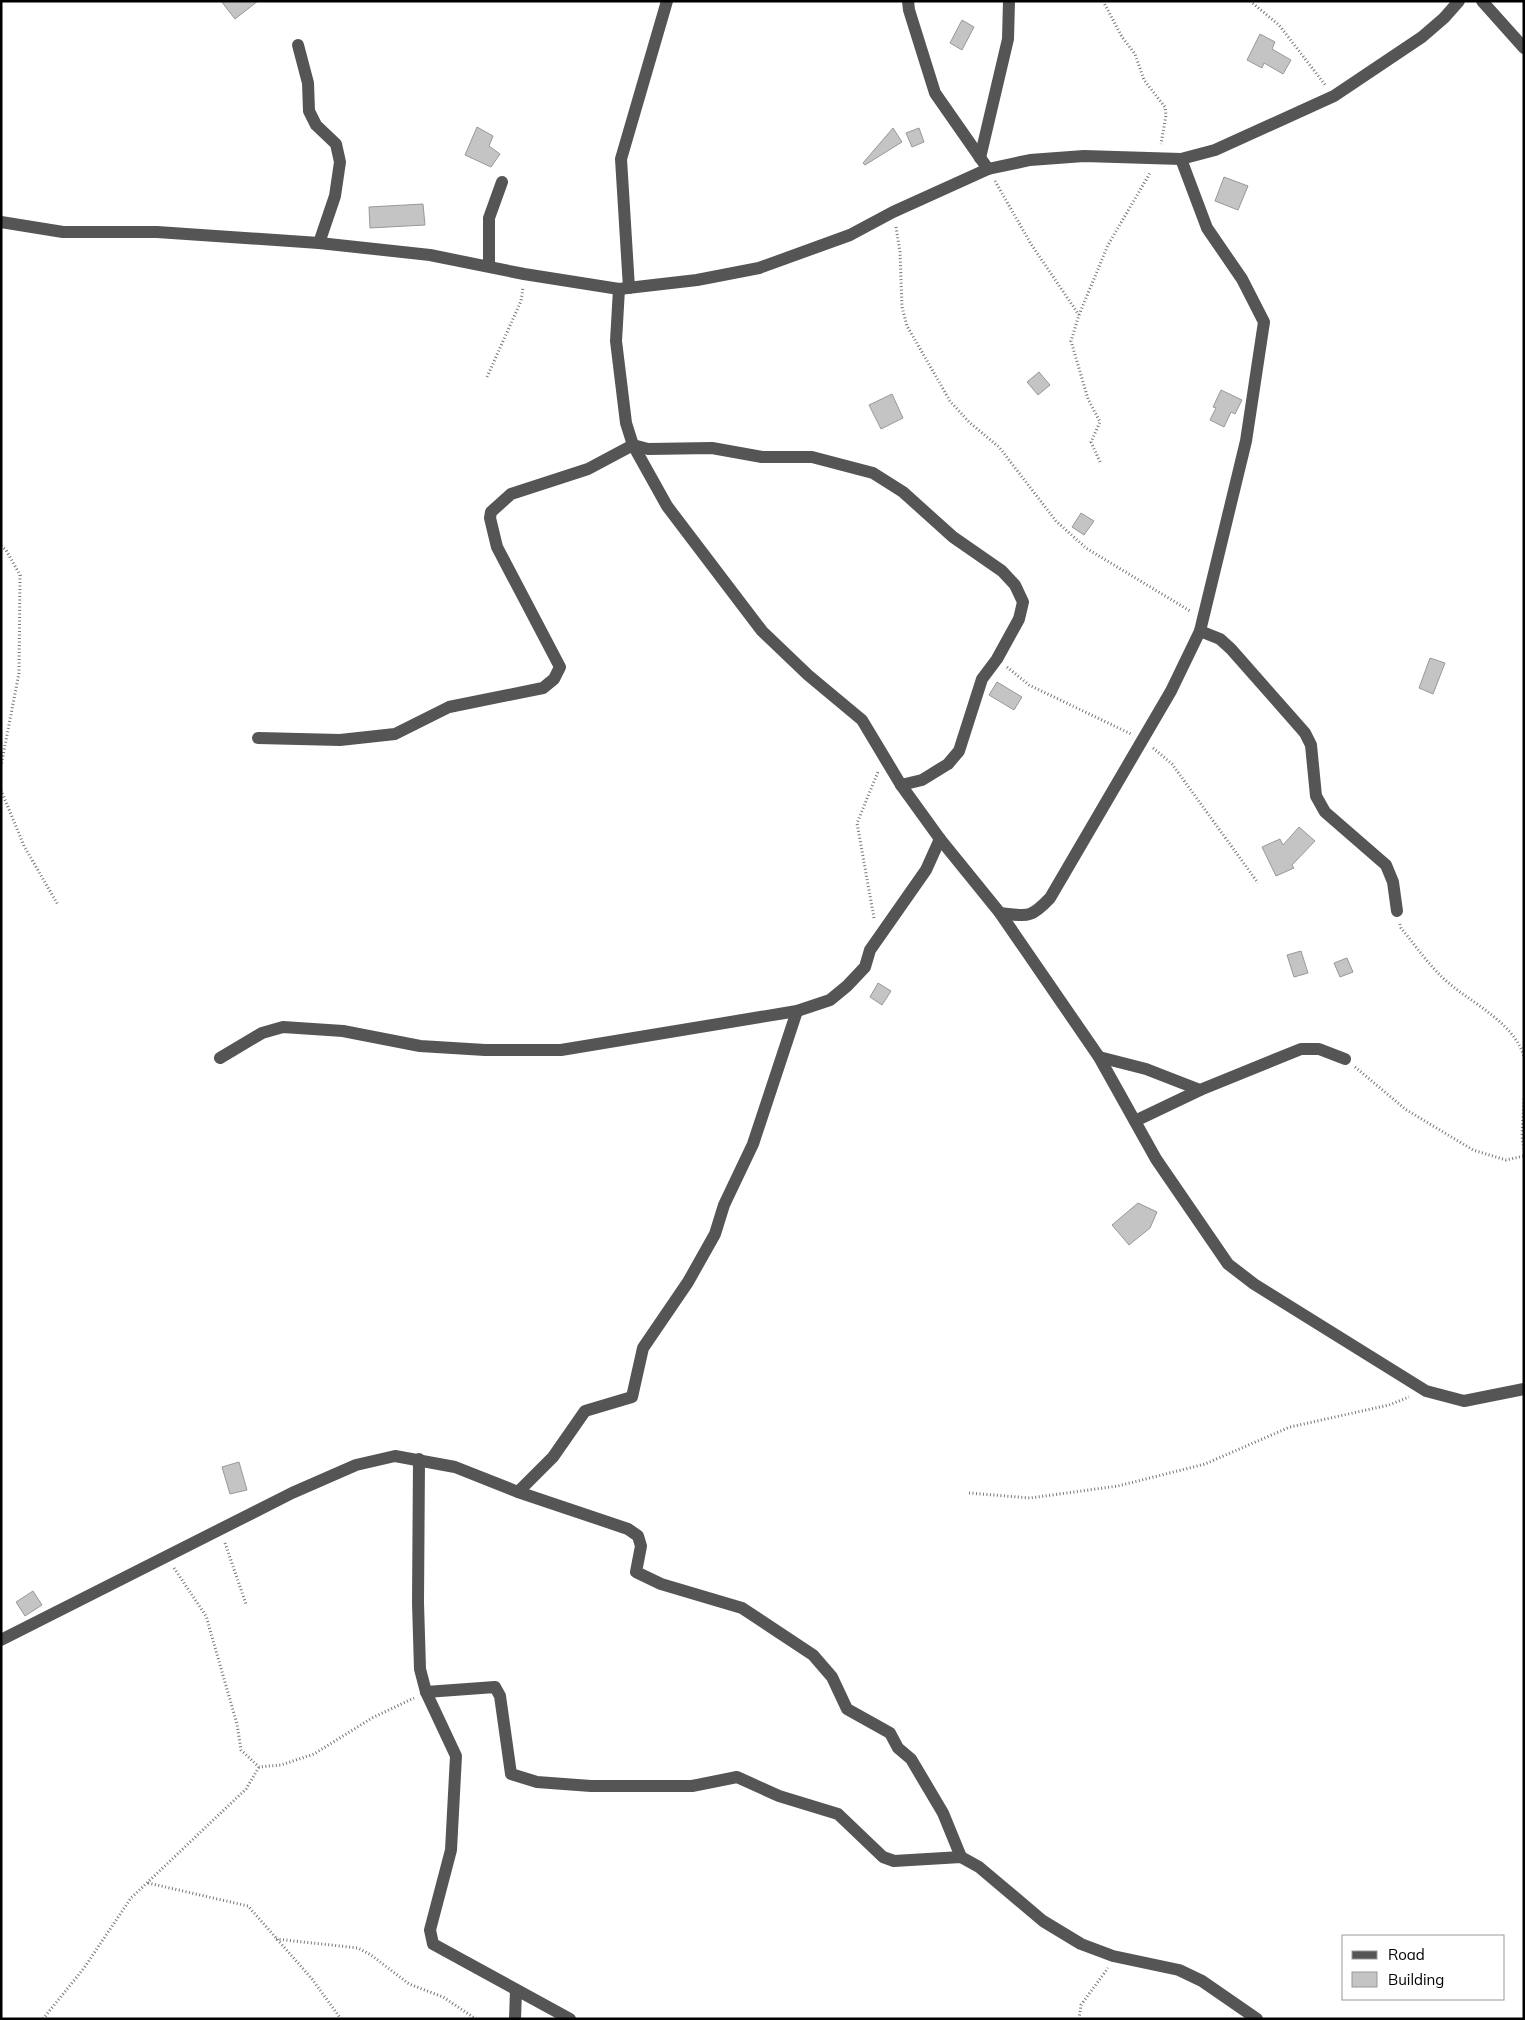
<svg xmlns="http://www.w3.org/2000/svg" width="1525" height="2020" font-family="Mulish,sans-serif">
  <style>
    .building { fill: #c4c4c4; stroke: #999 }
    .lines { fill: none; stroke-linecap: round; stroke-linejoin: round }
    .path { stroke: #777; stroke-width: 3; stroke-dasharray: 1 2.5; stroke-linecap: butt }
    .minor { stroke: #555; stroke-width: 12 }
  </style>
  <rect width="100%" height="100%" fill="#fff"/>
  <g class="building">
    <polygon points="221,1 258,1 235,19"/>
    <polygon points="962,20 974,27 962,50 950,43"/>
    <polygon points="1260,34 1275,42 1272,49 1291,60 1283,74 1264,63 1262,68 1247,60"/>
    <polygon points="477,127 493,136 489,146 500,154 491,167 465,155"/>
    <polygon points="893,128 902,142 865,165 863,163"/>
    <polygon points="919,128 924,142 912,147 906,133"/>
    <polygon points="1224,177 1248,186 1238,210 1215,201"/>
    <polygon points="423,204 425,225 370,228 369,207"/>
    <polygon points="1039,372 1050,385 1038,395 1027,382"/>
    <polygon points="1221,390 1242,400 1235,414 1231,412 1224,427 1210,420 1216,408 1213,407"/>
    <polygon points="892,394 903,418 881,429 869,405"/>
    <polygon points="1081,513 1094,521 1084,535 1072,527"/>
    <polygon points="1430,658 1445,663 1433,694 1419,688"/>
    <polygon points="997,682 1022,697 1014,710 989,695"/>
    <polygon points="1299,827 1315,841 1292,865 1294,868 1276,876 1262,847 1280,839 1283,845"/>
    <polygon points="1301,951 1308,973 1294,977 1287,955"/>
    <polygon points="1347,958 1353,972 1340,977 1334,963"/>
    <polygon points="878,983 891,991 882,1005 870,997"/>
    <polygon points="1138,1203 1157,1212 1150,1228 1129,1245 1112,1225"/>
    <polygon points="239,1462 247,1490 230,1494 222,1467"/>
    <polygon points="33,1591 42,1605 25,1616 16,1602"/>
  </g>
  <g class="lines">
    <g class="path">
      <polyline points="1103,1 1122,37 1135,54 1144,80 1165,107 1166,115 1161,144"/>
      <polyline points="1250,1 1279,25 1326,86"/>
      <polyline points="995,181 1031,244 1079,315"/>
      <polyline points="896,227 900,252 902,307 907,326 950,401 969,422 999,447 1056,521 1086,548 1190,611"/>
      <polyline points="487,377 521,301 523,287"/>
      <polyline points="1100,462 1091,442 1100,422 1088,399 1071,341 1079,315 1108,245 1150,173"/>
      <polyline points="1,546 6,550 20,575 19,673 1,766"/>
      <polyline points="1007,667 1029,685 1131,734"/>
      <polyline points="1153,748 1172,764 1258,883"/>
      <polyline points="1,790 24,846 58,905"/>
      <polyline points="874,918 857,823 878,772"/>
      <path d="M 1400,924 L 1401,928 C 1415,945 1428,964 1444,979 C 1470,1003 1512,1020 1524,1056"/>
      <polyline points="1355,1067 1405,1109 1473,1150 1506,1160 1524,1156"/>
      <polyline points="1524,1099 1522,1136 1524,1150"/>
      <polyline points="969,1493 1030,1498 1118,1486 1205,1464 1290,1427 1389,1405 1409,1397"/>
      <polyline points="225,1543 246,1604"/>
      <polyline points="174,1568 206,1616 237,1724 241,1750 259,1767 281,1765 314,1754 372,1718 414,1698"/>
      <polyline points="148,1883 248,1906 312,1979 341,2019"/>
      <polyline points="276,1939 358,1948 371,1955 409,1984 443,1997 476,2019"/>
      <polyline points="43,2019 84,1968 131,1898 246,1789 259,1767"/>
      <polyline points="1079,2019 1081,2005 1108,1968"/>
    </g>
    <g class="minor">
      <polyline points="908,1 909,10 935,93 988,169"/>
      <polyline points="1482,1 1524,48"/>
      <polyline points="298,45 308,83 309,111 316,125 336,144 340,162 335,196 319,243"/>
      <polyline points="980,158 1008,39 1009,1"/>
      <polyline points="1,222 63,232 157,232 319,243 430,255 524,274 619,289 697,280 759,268 850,235 893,212 988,169 1030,160 1084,156 1181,159 1215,150 1334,96 1422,37 1444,18 1459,1"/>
      <polyline points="489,266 489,218 502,182"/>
      <polyline points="629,288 621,159 667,1"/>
      <polyline points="619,289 616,341 626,423 633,445 667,506 762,631 808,675 862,720 901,785 940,839 1000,913 1099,1057 1156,1159 1228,1264 1254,1284 1426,1391 1464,1401 1524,1389"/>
      <polyline points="1200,631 1220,639 1231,649 1305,733 1311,745 1316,796 1325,812 1386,865 1393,882 1397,911"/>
      <polyline points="258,738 340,740 395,734 449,707 543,688 554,679 560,667 497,547 490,518 491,512 511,494 588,469 633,445 648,449 712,448 762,457 812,457 873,473 903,492 953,537 1002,571 1015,585 1023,602 1019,619 997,659 982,679 959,751 948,764 922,780 901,785"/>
      <path d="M 1000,913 C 1028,916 1030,919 1050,898 L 1171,691 L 1200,631 L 1246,441 L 1264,322 L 1242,279 L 1207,228 L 1181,159"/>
      <polyline points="1099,1057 1146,1069 1200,1090"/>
      <polyline points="220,1058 262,1033 283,1027 343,1031 420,1046 485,1050 561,1050 797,1011 830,1000 847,986 865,967 870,950 926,870 940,839"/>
      <polyline points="1135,1121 1200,1090 1301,1049 1319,1049 1345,1059"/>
      <polyline points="419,1459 418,1603 420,1669 426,1692 456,1756 451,1850 430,1930 433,1944 570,2019"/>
      <polyline points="518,1492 553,1457 585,1411 632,1397 643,1348 688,1282 715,1234 724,1205 753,1144 797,1011"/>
      <polyline points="1,1640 292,1493 356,1465 395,1456 455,1467 518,1492 628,1529 638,1536 641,1546 636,1572 661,1584 742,1608 813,1655 832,1677 847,1709 890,1733 898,1748 911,1759 943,1813 961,1857"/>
      <polyline points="426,1692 495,1687 500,1696 511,1774 537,1782 591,1786 692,1786 737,1777 779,1796 838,1814 883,1857 894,1861 961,1857 979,1867 1043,1921 1081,1944 1113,1956 1179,1970 1202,1981 1257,2019"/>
      <polyline points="515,2019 516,1990"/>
    </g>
  </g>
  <rect width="1525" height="2020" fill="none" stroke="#000000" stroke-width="5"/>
  <rect x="1342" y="1935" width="162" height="65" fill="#ffffff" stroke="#999999"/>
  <rect x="1352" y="1951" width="25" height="8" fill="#555555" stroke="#999999"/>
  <text x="1388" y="1960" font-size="15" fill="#000000">Road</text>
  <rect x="1352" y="1972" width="25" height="15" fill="#c4c4c4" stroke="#999999"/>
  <text x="1388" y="1985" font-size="15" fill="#000000">Building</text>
</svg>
